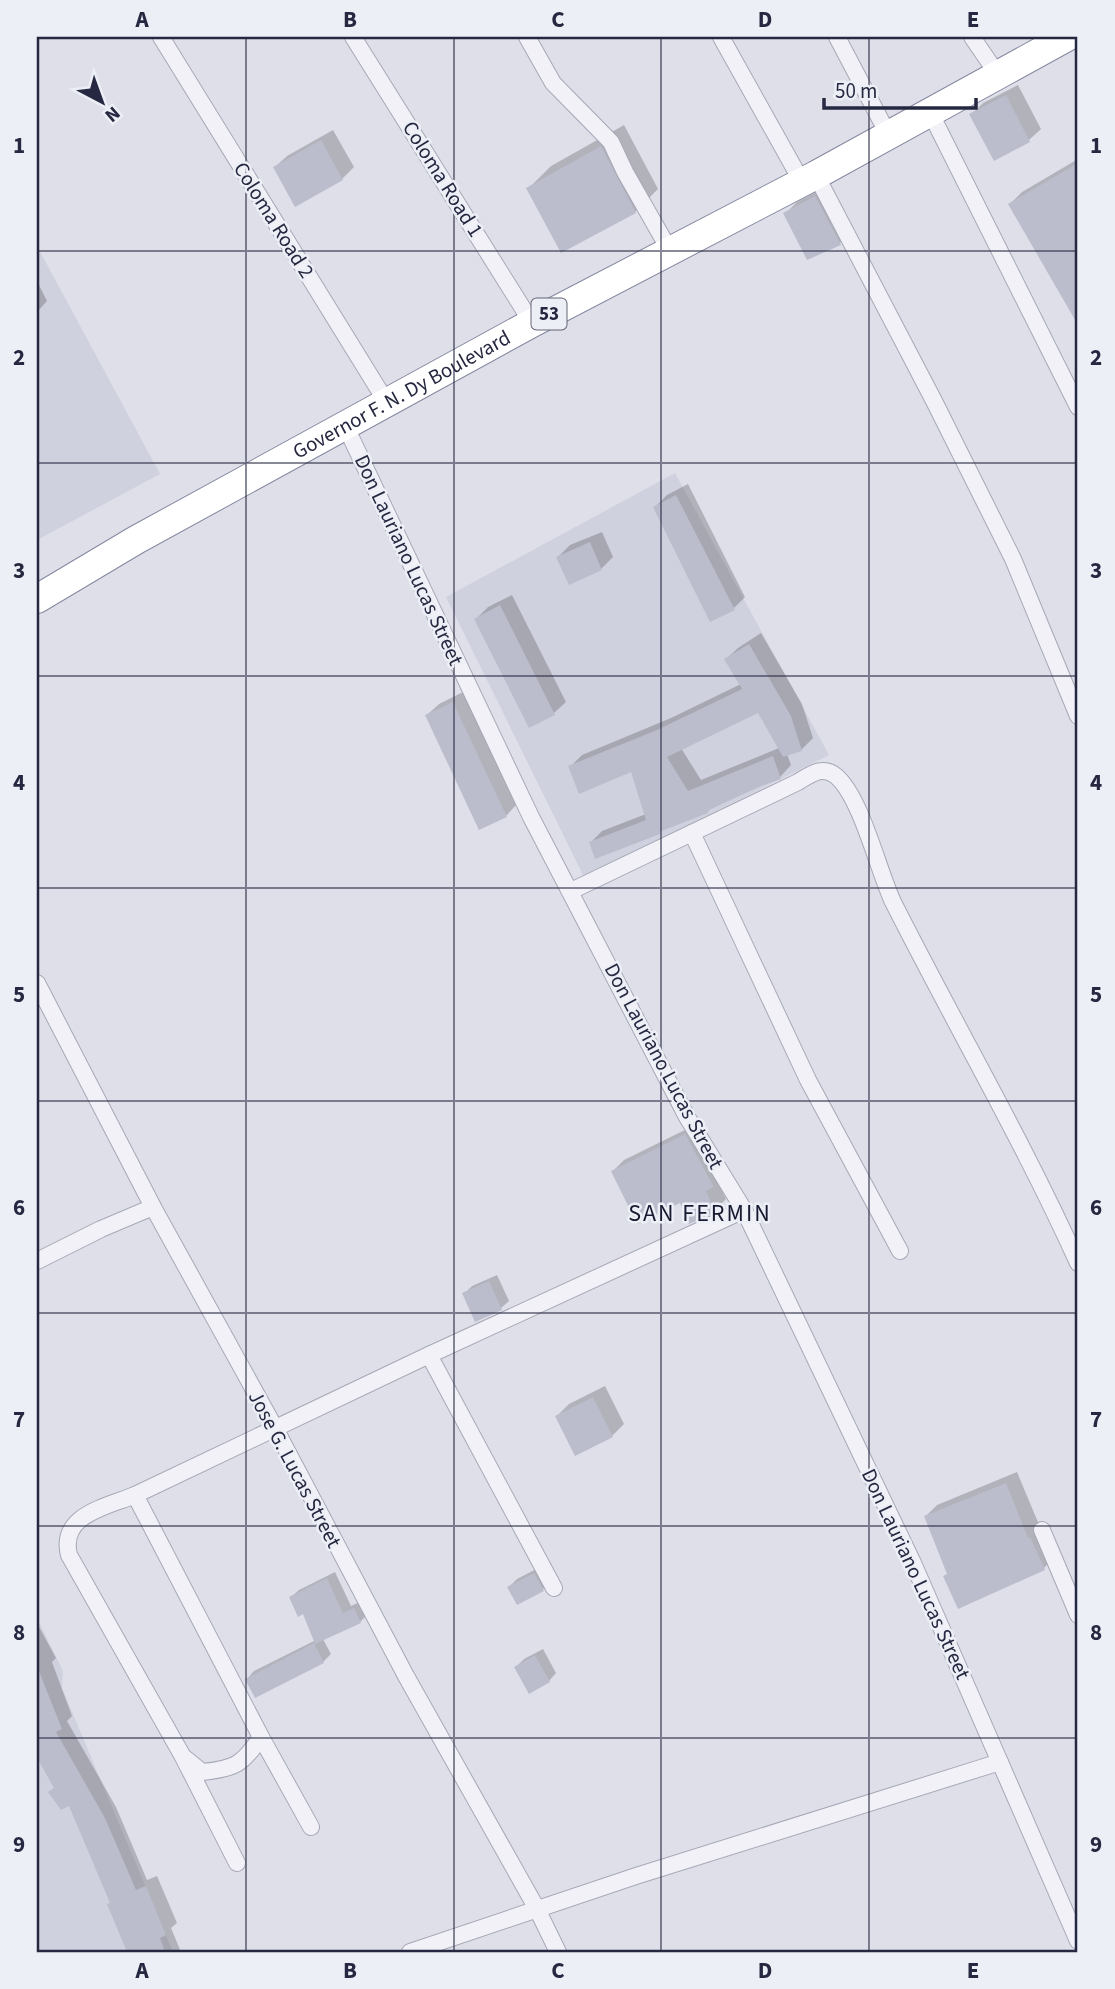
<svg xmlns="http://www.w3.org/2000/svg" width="1115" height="1989" font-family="'Source Sans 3',sans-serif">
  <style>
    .built { fill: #d0d1de }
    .shadow { fill: #0003; fill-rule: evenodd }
    .building { fill: #bbbccc }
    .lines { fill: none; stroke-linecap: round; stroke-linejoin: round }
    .street-casing { stroke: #a7a8b7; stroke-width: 18 }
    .highway-casing { stroke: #8488a0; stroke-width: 30 }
    .street { stroke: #f1f1f7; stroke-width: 16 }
    .highway { stroke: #fff; stroke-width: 28 }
    .grid { fill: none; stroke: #262841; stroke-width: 2; stroke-opacity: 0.55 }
    .labels { text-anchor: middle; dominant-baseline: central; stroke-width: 5; stroke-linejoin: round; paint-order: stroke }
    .shield { fill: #edeff6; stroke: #626477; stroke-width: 2 }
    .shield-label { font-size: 19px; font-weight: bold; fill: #262841 }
    .street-label { font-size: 21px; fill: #262841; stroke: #edeff6 }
    .quarter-label { font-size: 24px; letter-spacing: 2px; fill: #181a31; stroke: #edeff6 }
    .neatline { fill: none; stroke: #262841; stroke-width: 2.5 }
    .grid-label { font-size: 23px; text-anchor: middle; font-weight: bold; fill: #262841 }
  </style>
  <rect width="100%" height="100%" fill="#dedfe9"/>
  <g class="built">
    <polygon points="37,246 160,474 37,540"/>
    <polygon points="675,473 829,755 584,877 446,597"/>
    <polygon points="37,1618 63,1671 62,1688 173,1952 37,1952"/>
  </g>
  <g class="shadow">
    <polygon points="1018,85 1041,129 1029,140 995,159 971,115 983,103"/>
    <polygon points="624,125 658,189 635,212 528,189 551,166"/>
    <polygon points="333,130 354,167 342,179 275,167 287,156"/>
    <polygon points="1078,159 1078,302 1069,307 1010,204 1022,192"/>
    <polygon points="827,186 851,232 840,243 786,213 797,202"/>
    <polygon points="37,281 47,301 37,312"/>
    <polygon points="688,484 745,597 734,608 655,507 667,495"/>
    <polygon points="602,532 613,557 601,569 558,557 570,545"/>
    <polygon points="512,595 566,702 554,713 530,726 476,619 488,607"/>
    <path d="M 761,633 L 802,704 L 813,738 L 801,750 L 787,754 L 791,765 L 780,777 L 711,808 L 707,812 L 663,828 L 659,833 L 591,842 L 602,831 L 646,814 L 632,770 L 570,767 L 582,755 L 671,718 L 741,684 L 726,659 L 738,648 ZM 758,711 L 779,748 L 701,780 L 681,748 Z"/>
    <polygon points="465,691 517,804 506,816 427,715 439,704"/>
    <polygon points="697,1124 724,1174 717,1181 726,1199 715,1210 681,1201 613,1171 624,1160"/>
    <polygon points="497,1275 509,1301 501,1308 476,1320 464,1294 472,1286"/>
    <polygon points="605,1386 624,1424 612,1436 557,1416 569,1404"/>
    <polygon points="1017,1472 1040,1527 1055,1557 1044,1568 948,1573 926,1516 937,1505"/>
    <polygon points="542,1566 550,1582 543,1589 509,1587 517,1579"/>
    <polygon points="335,1572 351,1606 362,1601 368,1614 360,1622 323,1639 331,1654 323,1662 247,1679 254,1671 316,1640 303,1612 291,1597 299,1590"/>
    <polygon points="37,1623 56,1658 52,1662 72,1716 67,1721 116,1807 147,1880 157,1876 177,1923 171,1928 181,1952 129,1952 109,1905 111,1902 69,1804 56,1787 37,1752"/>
    <polygon points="543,1649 556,1673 549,1681 516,1667 524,1659"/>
  </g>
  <g class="building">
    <polygon points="1006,95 1030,142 994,161 969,114"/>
    <polygon points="321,140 343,180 295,207 273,167"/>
    <polygon points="601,146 636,213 561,253 526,188"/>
    <polygon points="1078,163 1078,325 1008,204"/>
    <polygon points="815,196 841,245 807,260 783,213"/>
    <polygon points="676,495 735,610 710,622 653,507"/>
    <polygon points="590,542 602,570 569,585 556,557"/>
    <polygon points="500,605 555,715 529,728 474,619"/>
    <polygon points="749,644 791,716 802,751 783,757 758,713 667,757 688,791 773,756 781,779 756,788 707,811 708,813 659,832 660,834 595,859 589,842 646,820 631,772 579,794 568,766 657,730 742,689 724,659"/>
    <polygon points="453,702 507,817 479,830 425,715"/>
    <polygon points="685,1134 714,1187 706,1191 716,1212 689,1224 680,1203 637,1224 611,1171"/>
    <polygon points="489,1281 502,1310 475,1322 462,1293"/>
    <polygon points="593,1397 613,1437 575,1456 555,1416"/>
    <polygon points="1006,1483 1028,1538 1030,1537 1045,1570 958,1609 943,1576 947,1574 924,1516"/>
    <polygon points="534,1573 544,1591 517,1605 507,1587"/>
    <polygon points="327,1578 343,1613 354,1608 361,1623 315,1644 303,1614 298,1617 289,1597"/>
    <polygon points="314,1643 324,1663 255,1698 245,1679"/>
    <polygon points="535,1655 550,1682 529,1694 514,1667"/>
    <polygon points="37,1666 62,1729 56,1732 105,1818 136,1890 146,1886 166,1935 160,1938 165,1952 127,1952 107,1904 110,1903 69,1806 61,1810 48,1792 54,1788 37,1758"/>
  </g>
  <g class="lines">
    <g class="street-casing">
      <g id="street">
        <polyline points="161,37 387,403"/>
        <polyline points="353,37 532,323"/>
        <polyline points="527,37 553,83 611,142 625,172 670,251"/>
        <polyline points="721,37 802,182"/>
        <polyline points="837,37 889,136"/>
        <polyline points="972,37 998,75"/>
        <polyline points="930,112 1078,407"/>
        <polyline points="816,175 934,401 1013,559 1078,716"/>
        <polyline points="345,425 531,817 687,1117 744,1210 913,1563 1078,1941"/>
        <polyline points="692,833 808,1080 900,1251"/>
        <path d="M 571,891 L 798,782 C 811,774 823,765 836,776 C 861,797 878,870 893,902 C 954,1023 1022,1139 1078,1263"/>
        <polyline points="37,983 153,1207 275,1428 406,1676 537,1909 558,1952"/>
        <polyline points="37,1261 101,1229 153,1207"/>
        <polyline points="429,1355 554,1588"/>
        <polyline points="135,1495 261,1737 311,1827"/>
        <polyline points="1042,1530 1078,1615"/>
        <path d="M 186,1759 L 202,1772 C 235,1769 243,1764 261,1737"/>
        <path d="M 237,1863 L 182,1755 L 69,1555 C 59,1515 106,1507 135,1495 L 429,1355 L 744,1210"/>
        <polyline points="410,1952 636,1876 1000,1762"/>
      </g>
    </g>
    <g class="highway-casing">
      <g id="highway">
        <path id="s1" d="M 37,599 L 136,540 L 532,323 L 816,175 L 1067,37"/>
      </g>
    </g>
    <use href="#street" class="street"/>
    <use href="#highway" class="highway"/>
  </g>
  <path class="grid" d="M 246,37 L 246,1952M 454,37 L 454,1952M 661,37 L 661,1952M 869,37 L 869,1952M 37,251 L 1078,251M 37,463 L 1078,463M 37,676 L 1078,676M 37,888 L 1078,888M 37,1101 L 1078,1101M 37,1313 L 1078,1313M 37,1526 L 1078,1526M 37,1738 L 1078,1738"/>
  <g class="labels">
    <rect class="shield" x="531.5" y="298.5" width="35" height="31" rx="5"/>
    <g class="shield-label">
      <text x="549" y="314">53</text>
    </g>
    <g class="street-label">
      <text transform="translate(443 179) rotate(58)">Coloma Road 1</text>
      <text transform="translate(274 220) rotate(58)">Coloma Road 2</text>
      <text stroke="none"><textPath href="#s1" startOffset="418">Governor F. N. Dy Boulevard</textPath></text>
      <text transform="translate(409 560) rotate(65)">Don Lauriano Lucas Street</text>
      <text transform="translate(664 1066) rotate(62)">Don Lauriano Lucas Street</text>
      <text transform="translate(295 1469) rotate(62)">Jose G. Lucas Street</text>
      <text transform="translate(916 1574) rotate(65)">Don Lauriano Lucas Street</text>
    </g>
    <g class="quarter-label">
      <text x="700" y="1213">SAN FERMIN</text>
    </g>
  </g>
  <rect width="1115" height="1989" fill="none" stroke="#edeff6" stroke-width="77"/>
  <g transform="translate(102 102) rotate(139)" stroke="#edeff6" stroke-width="5" paint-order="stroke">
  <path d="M0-5L12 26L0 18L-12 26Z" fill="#262841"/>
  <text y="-10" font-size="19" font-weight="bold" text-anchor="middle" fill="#262841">N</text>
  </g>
  <path d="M824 98v10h152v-10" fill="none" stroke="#262841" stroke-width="3.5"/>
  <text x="835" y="98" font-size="21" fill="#262841" stroke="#edeff6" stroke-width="5" paint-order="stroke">50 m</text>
  <rect x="38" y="38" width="1038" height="1913" class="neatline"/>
  <g class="grid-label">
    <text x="142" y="27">A</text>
    <text x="350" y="27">B</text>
    <text x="558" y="27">C</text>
    <text x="765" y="27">D</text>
    <text x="973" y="27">E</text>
    <text x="19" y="153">1</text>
    <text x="1096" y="153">1</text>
    <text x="19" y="365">2</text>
    <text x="1096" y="365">2</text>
    <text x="19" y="578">3</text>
    <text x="1096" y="578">3</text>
    <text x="19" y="790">4</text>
    <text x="1096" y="790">4</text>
    <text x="19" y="1002">5</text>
    <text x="1096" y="1002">5</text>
    <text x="19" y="1215">6</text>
    <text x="1096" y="1215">6</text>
    <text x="19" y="1427">7</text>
    <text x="1096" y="1427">7</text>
    <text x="19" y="1640">8</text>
    <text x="1096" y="1640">8</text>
    <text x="19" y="1852">9</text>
    <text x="1096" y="1852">9</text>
    <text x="142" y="1978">A</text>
    <text x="350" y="1978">B</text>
    <text x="558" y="1978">C</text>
    <text x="765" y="1978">D</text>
    <text x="973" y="1978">E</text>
  </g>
</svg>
